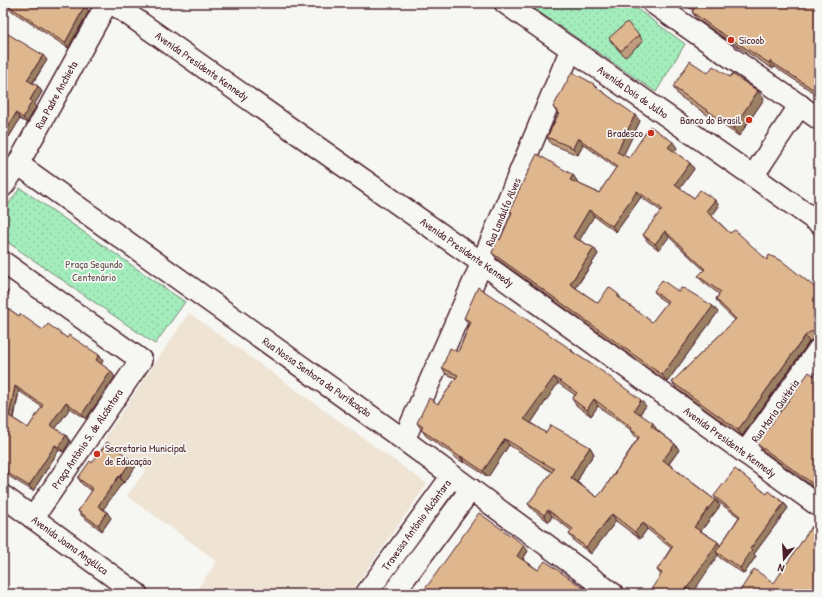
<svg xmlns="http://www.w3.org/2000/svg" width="822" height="597" font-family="'Patrick Hand',sans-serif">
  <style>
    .built { fill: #efe3d4 }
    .park { fill: url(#park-dots); stroke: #768674 }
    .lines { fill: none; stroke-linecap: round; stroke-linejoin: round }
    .minor-casing { stroke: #4a1f2b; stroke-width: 24 }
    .minor { stroke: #f6f6f2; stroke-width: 21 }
    .wall { fill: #bf9d7b; stroke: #4a1f2b; fill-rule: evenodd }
    .shaded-wall { fill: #9b8064; stroke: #4a1f2b }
    .building { fill: #deb78f; stroke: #4a1f2b; fill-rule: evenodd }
    .poi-dot { fill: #c8321e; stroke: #f6f6f2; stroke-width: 1.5 }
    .labels { text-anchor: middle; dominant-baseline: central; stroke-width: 3.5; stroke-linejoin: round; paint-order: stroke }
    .poi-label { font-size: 11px; fill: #4a1f2b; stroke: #f6f6f2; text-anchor: start }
    .street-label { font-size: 11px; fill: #4a1f2b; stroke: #f6f6f2 }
    .park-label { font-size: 11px; fill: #60524f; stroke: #f6f6f2 }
  </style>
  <defs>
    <pattern id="park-dots" width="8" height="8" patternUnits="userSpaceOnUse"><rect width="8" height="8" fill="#a3edbc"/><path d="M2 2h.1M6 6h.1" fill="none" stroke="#8ecba2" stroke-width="1.8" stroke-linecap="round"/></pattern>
  </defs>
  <rect width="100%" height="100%" fill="#f6f6f2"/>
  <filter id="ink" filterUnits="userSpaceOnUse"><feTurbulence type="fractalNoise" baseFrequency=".025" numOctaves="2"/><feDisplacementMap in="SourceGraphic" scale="8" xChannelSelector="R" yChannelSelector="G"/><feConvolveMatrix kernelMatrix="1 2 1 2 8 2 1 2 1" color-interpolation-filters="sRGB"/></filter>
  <g filter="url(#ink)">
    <polygon class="built" points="189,313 427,484 350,594 194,594 217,561 127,496 146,470 104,439"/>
    <g class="park">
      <polygon points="526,3 629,3 685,44 656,92"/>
      <polygon points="20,188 185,302 155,344 3,239 3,212"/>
    </g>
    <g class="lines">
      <g class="minor-casing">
        <g id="minor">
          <polyline points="112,3 482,263 819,506"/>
          <polyline points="505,3 753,176 819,223"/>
          <polyline points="653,3 819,119"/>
          <polyline points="18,164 404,440 613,594"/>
          <polyline points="753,176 800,105"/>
          <polyline points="3,186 18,164 107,3"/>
          <polyline points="3,262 141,360 33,518"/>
          <polyline points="404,440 482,263 571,49"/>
          <polyline points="745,453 819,349"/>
          <polyline points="3,496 137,594"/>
          <polyline points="366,594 452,476"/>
          <polyline points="393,594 471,489"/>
        </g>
      </g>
      <use href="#minor" class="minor"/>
    </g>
    <g class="wall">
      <polygon points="3,3 81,3 85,6 89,11 68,48 3,5"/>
      <polygon points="682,3 819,3 819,96 775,67 773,69 720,35 697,19 692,12 693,10"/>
      <polygon points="3,31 47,60 33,83 38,86 42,92 34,105 36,107 27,123 20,119 9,137 3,133"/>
      <polygon points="639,35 643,41 625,57 613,44 609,38"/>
      <polygon points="708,73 730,77 764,99 739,136 679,96 673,87"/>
      <polygon points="595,86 640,121 623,155 629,158 677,148 674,152 690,163 694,169 680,188 694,198 715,200 719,206 712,216 730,233 767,260 817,289 819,287 819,337 814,338 809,342 742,436 676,388 672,382 735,320 720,306 716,299 719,294 703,282 698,276 704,270 669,237 659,250 648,242 643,235 661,211 641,197 616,232 594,216 579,240 594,248 598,254 576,288 598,303 618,294 622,300 652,322 667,303 658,297 654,291 679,292 718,312 667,382 497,259 492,253 500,240 511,213 510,211 573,175 577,181 577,183 599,193 616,168 583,144 578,155 551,144 547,137 558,114 553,107"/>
      <path d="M 3,305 L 19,316 L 43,330 L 67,338 L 99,355 L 103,361 L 101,364 L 115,377 L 86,419 L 70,408 L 55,429 L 70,441 L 63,452 L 59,450 L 33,491 L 10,477 L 7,473 L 3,470 ZM 19,391 L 42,407 L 28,428 L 14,419 Z"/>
      <path d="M 464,318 L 572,350 L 573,352 L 646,406 L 640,414 L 657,430 L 675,444 L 679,450 L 669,464 L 715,500 L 720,506 L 701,531 L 718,542 L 720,546 L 739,517 L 718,502 L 714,496 L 767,494 L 784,503 L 788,508 L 754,554 L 756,556 L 744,574 L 720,558 L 718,555 L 661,575 L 657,570 L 671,548 L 647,529 L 640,539 L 616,521 L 591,554 L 574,541 L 569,534 L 572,531 L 552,516 L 549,522 L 533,510 L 528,504 L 552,472 L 509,445 L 488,477 L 465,462 L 464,463 L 454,457 L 452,454 L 426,436 L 417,423 L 438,404 L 456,378 L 446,374 L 442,368 L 458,352 L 469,325 ZM 558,383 L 575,395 L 572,399 L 577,406 L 591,416 L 598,406 L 631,430 L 635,436 L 638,438 L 602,492 L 597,497 L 577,482 L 584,468 L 594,454 L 590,447 L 546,433 L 531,423 Z"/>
      <polygon points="819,379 819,491 762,450 757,444"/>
      <polygon points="92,463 136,466 124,483 123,482 103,509 111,518 102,531 82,516 78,511 92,491 82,484 78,478"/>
      <polygon points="528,551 523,559 538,570 592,594 492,594 491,593 490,594 420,594 428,585"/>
    </g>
    <g class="shaded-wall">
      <polygon points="85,6 89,11 68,48 65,43"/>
      <polygon points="43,55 47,60 31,85 27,80"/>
      <polygon points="770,61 775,67 773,69 769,63"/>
      <polygon points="38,86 42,92 34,105 36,107 27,123 23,118 30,100"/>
      <polygon points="758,91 764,99 739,136 733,128"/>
      <polygon points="16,113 20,119 9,137 6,131"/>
      <polygon points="635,115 640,121 622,158 617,152"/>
      <polygon points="578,138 583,144 578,155 573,148"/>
      <polygon points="673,142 677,148 673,154 668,147"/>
      <polygon points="690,163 694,169 679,190 675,184"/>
      <polygon points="573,175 577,181 575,186 570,180"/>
      <polygon points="637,191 641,197 616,232 612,226"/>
      <polygon points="715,200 719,206 711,217 706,211"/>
      <polygon points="589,210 594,216 578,243 573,237"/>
      <polygon points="665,231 669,237 659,250 655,244"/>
      <polygon points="594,248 598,254 574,290 570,284"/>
      <polygon points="5,288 9,294 3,302 3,291"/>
      <polygon points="713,306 718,312 667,382 662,375"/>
      <polygon points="805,336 809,342 742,436 738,430"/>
      <polygon points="99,355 103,361 100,366 96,360"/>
      <polygon points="111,371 115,377 86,419 82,414"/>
      <polygon points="554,377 558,383 529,426 524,419"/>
      <polygon points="15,386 19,391 13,421 9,416"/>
      <polygon points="594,399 598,406 591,416 587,410"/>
      <polygon points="641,400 646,406 638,416 634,410"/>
      <polygon points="66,402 70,408 54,431 50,425"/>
      <polygon points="653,423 657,430 655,432 651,426"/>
      <polygon points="66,435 70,441 63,452 59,447"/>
      <polygon points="505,439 509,445 488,477 483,471"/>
      <polygon points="675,444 679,450 667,466 663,460"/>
      <polygon points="55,445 59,450 33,491 29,486"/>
      <polygon points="590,447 594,454 584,468 576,484 571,478 580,462"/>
      <polygon points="461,456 465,462 464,463 460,457"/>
      <polygon points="132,460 136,466 124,483 120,477"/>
      <polygon points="119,476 123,482 102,511 98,506"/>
      <polygon points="715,500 720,506 699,533 694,527"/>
      <polygon points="784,503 788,508 754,554 756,556 744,574 740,568 750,549"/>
      <polygon points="548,510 552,516 549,522 544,515"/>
      <polygon points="107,512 111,518 102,531 98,525"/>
      <polygon points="612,514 616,521 591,554 586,547"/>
      <polygon points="643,523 647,529 640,539 635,532"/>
      <polygon points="718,542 722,549 716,552 718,555 692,594 683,594"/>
      <polygon points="524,545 528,551 521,561 517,556"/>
      <polygon points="487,588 491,593 490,594 482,594"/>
    </g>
    <g class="building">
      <polygon points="4,3 81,3 85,6 65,43"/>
      <polygon points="688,3 819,3 819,93 770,61 769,63 715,29 692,12 695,8"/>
      <polygon points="627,22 639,35 621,51 609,38"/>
      <polygon points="3,31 43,55 27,80 38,86 30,100 32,101 23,118 16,113 6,131 3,130 3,50 4,48 3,48"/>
      <polygon points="690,61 708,73 713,66 730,77 732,74 758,91 733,128 673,87"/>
      <polygon points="572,72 594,84 593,85 635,115 617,152 629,158 650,126 673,142 668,147 690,163 675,184 694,198 700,190 715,200 706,211 730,233 735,230 767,260 769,255 782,261 817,289 819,287 819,332 816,331 810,332 805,336 738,430 672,382 736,319 716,299 721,292 698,276 705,269 665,231 655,244 643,235 662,209 637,191 612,226 589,210 573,237 594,248 570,284 598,303 609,287 618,294 618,297 652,322 668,301 654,291 662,280 679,292 681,288 685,289 713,306 662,375 492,253 498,238 500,240 512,212 510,211 518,192 537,154 573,175 570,180 599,193 617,166 578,138 573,148 547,137 559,113 553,107"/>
      <path d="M 478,287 L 572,350 L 571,351 L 599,369 L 641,400 L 634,410 L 653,423 L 651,426 L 675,444 L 663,460 L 715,500 L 694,527 L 718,542 L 683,594 L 648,594 L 662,573 L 657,570 L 673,546 L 643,523 L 635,532 L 612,514 L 586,547 L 569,534 L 573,529 L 548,510 L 544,515 L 528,504 L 554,469 L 505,439 L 483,471 L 461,456 L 460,457 L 450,450 L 450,449 L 421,430 L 423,427 L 417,423 L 429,398 L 438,404 L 458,375 L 442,368 L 450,348 L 458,352 L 471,322 L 464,318 ZM 554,377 L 577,393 L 572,399 L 587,410 L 594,399 L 632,428 L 631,430 L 640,436 L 602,492 L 597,497 L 571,478 L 580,462 L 590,447 L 551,425 L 546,433 L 524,419 Z"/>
      <path d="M 3,305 L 19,316 L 20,314 L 43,330 L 48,324 L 67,338 L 69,335 L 99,355 L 96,360 L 111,371 L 82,414 L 66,402 L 50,425 L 66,435 L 59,447 L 55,445 L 29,486 L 6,472 L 7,470 L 3,467 ZM 15,386 L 43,405 L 28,428 L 9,416 Z"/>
      <polygon points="809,372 819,379 819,488 757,444"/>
      <polygon points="107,442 132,460 120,477 119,476 98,506 107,512 98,525 78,511 93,489 78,478 90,461 92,463"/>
      <polygon points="735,469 767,494 769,491 784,503 750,549 752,550 740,568 716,552 740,516 714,496"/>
      <polygon points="479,513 524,545 517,556 538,570 545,561 592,594 496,594 487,588 482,594 420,594 428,585"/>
      <polygon points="812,526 819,531 819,594 738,594 754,569 774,583"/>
      <polygon points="88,590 93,594 86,594"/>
    </g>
  </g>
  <g class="poi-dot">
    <circle cx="731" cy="40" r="4"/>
    <circle cx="749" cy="120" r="4"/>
    <circle cx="651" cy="133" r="4"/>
    <circle cx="97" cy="454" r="4"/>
  </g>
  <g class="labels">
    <g class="poi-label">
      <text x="739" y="40">Sicoob</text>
      <text x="741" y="120" text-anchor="end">Banco do Brasil</text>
      <text x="643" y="133" text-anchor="end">Bradesco</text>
      <text x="105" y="448">Secretaria Municipal<tspan x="105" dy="13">de Educação</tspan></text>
    </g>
    <g class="street-label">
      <text transform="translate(202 66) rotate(35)">Avenida Presidente Kennedy</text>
      <text transform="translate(633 92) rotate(35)">Avenida Dois de Julho</text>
      <text transform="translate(56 95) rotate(-61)">Rua Padre Anchieta</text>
      <text transform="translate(503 212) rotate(-67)">Rua Landulfo Alves</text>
      <text transform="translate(467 252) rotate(35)">Avenida Presidente Kennedy</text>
      <text transform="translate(317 377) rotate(35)">Rua Nossa Senhora da Purificação</text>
      <text transform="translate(775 411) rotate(-55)">Rua Maria Quitéria</text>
      <text transform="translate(87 439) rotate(-56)">Praça Antônio S. de Alcântara</text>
      <text transform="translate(730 442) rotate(36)">Avenida Presidente Kennedy</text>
      <text transform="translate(416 525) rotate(-54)">Travessa Antônio Alcântara</text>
      <text transform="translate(70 545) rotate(36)">Avenida Joana Angélica</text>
    </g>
    <g class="park-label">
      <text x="94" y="264">Praça Segundo<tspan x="94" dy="13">Centenário</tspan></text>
    </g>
  </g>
  <rect width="822" height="597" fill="none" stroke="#f6f6f2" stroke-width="16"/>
  <rect x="8" y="8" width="806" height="581" fill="none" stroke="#4a1f2b" stroke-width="1.5" filter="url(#ink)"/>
  <g transform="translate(784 559) rotate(198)" stroke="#f6f6f2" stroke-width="3" paint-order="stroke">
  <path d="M0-3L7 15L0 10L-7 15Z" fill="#4a1f2b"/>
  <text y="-6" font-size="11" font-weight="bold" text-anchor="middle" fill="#4a1f2b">N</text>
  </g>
</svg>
